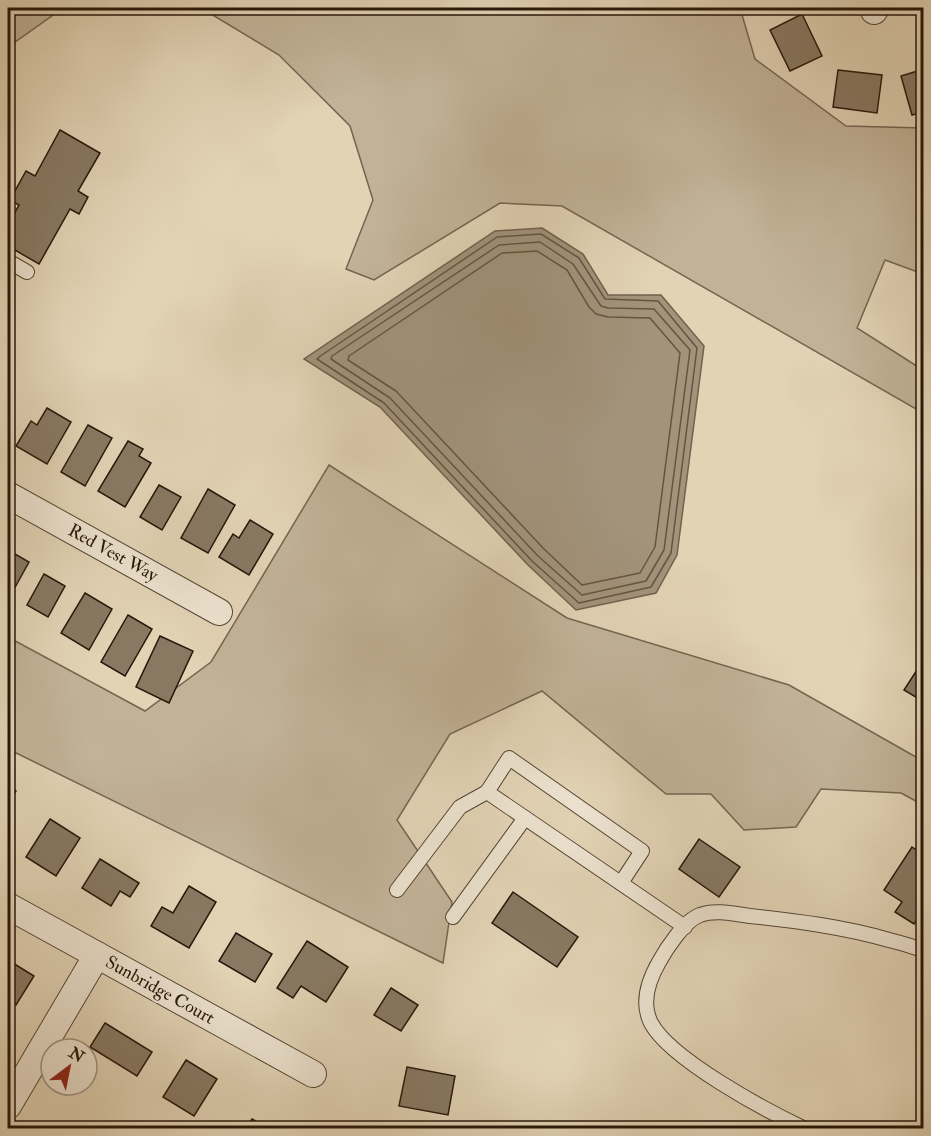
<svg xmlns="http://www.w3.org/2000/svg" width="931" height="1136" font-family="'IM FELL Double Pica',serif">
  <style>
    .green { fill: #c2b398; stroke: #746551; stroke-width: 1.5 }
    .water { fill: #a2937b; stroke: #71614e; stroke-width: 1.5 }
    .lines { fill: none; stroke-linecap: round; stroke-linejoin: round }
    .shore { stroke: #645542; stroke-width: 1.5 }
    .building { fill: #887963; stroke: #27170a; stroke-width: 1.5 }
    .service-casing { stroke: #564635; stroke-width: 16 }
    .minor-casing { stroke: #564635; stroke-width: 28 }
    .service { stroke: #ece2cf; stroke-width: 14 }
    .minor { stroke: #ece2cf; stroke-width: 26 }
    .labels { text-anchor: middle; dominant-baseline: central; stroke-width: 4.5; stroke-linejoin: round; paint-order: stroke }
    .street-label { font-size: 18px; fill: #27170a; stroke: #ece2cf }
  </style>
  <rect width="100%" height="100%" fill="#e2d3b5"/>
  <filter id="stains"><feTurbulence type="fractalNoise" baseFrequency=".00333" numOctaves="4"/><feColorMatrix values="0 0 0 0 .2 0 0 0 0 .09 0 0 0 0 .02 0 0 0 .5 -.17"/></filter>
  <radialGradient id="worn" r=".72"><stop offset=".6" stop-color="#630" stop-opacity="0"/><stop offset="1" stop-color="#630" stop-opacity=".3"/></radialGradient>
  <g class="green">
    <polygon points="8,8 63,8 8,47"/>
    <polygon points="201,8 740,8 755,59 846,126 923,128 923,274 885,260 857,328 923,370 923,413 562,206 500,203 374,280 346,269 373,200 350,126 279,55"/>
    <polygon points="329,465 567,618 789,685 923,761 923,805 901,793 821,789 796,827 744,830 711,794 666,794 542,691 450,734 397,820 452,902 443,963 8,749 8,637 145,711 211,662"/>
  </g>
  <polygon class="water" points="542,228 583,254 608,295 661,295 704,346 677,555 656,593 576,610 528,565 380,407 304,359 495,231"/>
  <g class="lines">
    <g class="shore">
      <polygon points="541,234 579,258 605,299 658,301 697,348 671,553 651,587 579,603 532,561 384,403 317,359 319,357 497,237"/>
      <polygon points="540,242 573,264 601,306 608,308 654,309 690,350 664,550 646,581 582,595 538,556 390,398 331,359 332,356 499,245"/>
      <polygon points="537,251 567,270 589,307 596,314 608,317 650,318 680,353 655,547 640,573 582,585 544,549 396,391 348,360 349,356 502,253"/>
    </g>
  </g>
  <g class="building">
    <polygon points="802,14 822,56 790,71 770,30"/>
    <polygon points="924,69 924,112 912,115 901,76"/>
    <polygon points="838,70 882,75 877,113 833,107"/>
    <polygon points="60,130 100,153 78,191 88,197 79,214 70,209 39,264 8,246 8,225 19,205 10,200 26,171 35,176"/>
    <polygon points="47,408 71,422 47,464 16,446 31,421 37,425"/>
    <polygon points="88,425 112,438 85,486 61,472"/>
    <polygon points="128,441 143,449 139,456 151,463 125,507 98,491"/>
    <polygon points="159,485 181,497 162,530 140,517"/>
    <polygon points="208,489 235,505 208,553 181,538"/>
    <polygon points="250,520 273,534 249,575 219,557 233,534 239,538"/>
    <polygon points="8,550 29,562 8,600"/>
    <polygon points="44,574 65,586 48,617 27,605"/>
    <polygon points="85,593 112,609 89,650 61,633"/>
    <polygon points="128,615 152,629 125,676 101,662"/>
    <polygon points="160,636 193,651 169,703 136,687"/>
    <polygon points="924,659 924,702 904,690"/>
    <polygon points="8,785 16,791 8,805"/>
    <polygon points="50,819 80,838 56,876 26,857"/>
    <polygon points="8,820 13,823 8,832"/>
    <polygon points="699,839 740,867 719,897 679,869"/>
    <polygon points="912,847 924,855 924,909 914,924 895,912 902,902 884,890"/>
    <polygon points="100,859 139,883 130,897 120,891 111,906 82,888"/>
    <polygon points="189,886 216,902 189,948 151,926 162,907 173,913"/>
    <polygon points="513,892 578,937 557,967 492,923"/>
    <polygon points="236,933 272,954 255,982 219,961"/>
    <polygon points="307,941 348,967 326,1002 301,986 293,998 277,988"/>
    <polygon points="8,960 34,976 16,1005 8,1000"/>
    <polygon points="391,988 418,1005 401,1031 374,1015"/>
    <polygon points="105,1023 152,1052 137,1076 90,1047"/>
    <polygon points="186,1060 217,1079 194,1116 163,1097"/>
    <polygon points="407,1067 455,1076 448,1115 399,1106"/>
    <polygon points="252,1119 269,1128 246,1128"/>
  </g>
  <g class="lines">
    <g class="service-casing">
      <g id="service">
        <polyline points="8,261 27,272"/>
        <polyline points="487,792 685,927"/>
        <polyline points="397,890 460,807 487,792 509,758 642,851 621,883"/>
        <polyline points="453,917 525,818"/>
        <path d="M 803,1128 C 765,1110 670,1059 651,1023 C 641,1003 648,981 659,962 C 666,949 685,920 700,915 C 715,909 735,914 750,916 C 797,921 844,927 889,940 C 901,943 913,946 924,951"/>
      </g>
    </g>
    <g class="minor-casing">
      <g id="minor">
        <polyline points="874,11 876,8"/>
        <polyline points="8,495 219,612"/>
        <polyline points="8,906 313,1074"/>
        <polyline points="8,1106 97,955"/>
      </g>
    </g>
    <use href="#service" class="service"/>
    <use href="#minor" class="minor"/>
  </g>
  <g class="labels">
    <g class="street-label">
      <text transform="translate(113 553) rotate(29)">Red Vest Way</text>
      <text transform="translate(160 990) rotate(29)">Sunbridge Court</text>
    </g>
  </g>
  <rect width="931" height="1136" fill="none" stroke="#e2d3b5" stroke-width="30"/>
  <rect x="9" y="9" width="913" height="1118" fill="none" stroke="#27170a" stroke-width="3"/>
  <rect x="15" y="15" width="901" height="1106" fill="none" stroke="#27170a" stroke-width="1.5"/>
  <g transform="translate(69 1067) rotate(32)"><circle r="28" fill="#ece2cf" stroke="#9d9180" stroke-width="1.5"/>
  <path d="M0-4.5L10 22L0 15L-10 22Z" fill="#8f2418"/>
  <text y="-9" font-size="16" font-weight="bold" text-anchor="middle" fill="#27170a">N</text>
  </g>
  <rect width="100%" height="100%" filter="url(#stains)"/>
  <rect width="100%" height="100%" fill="url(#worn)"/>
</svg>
